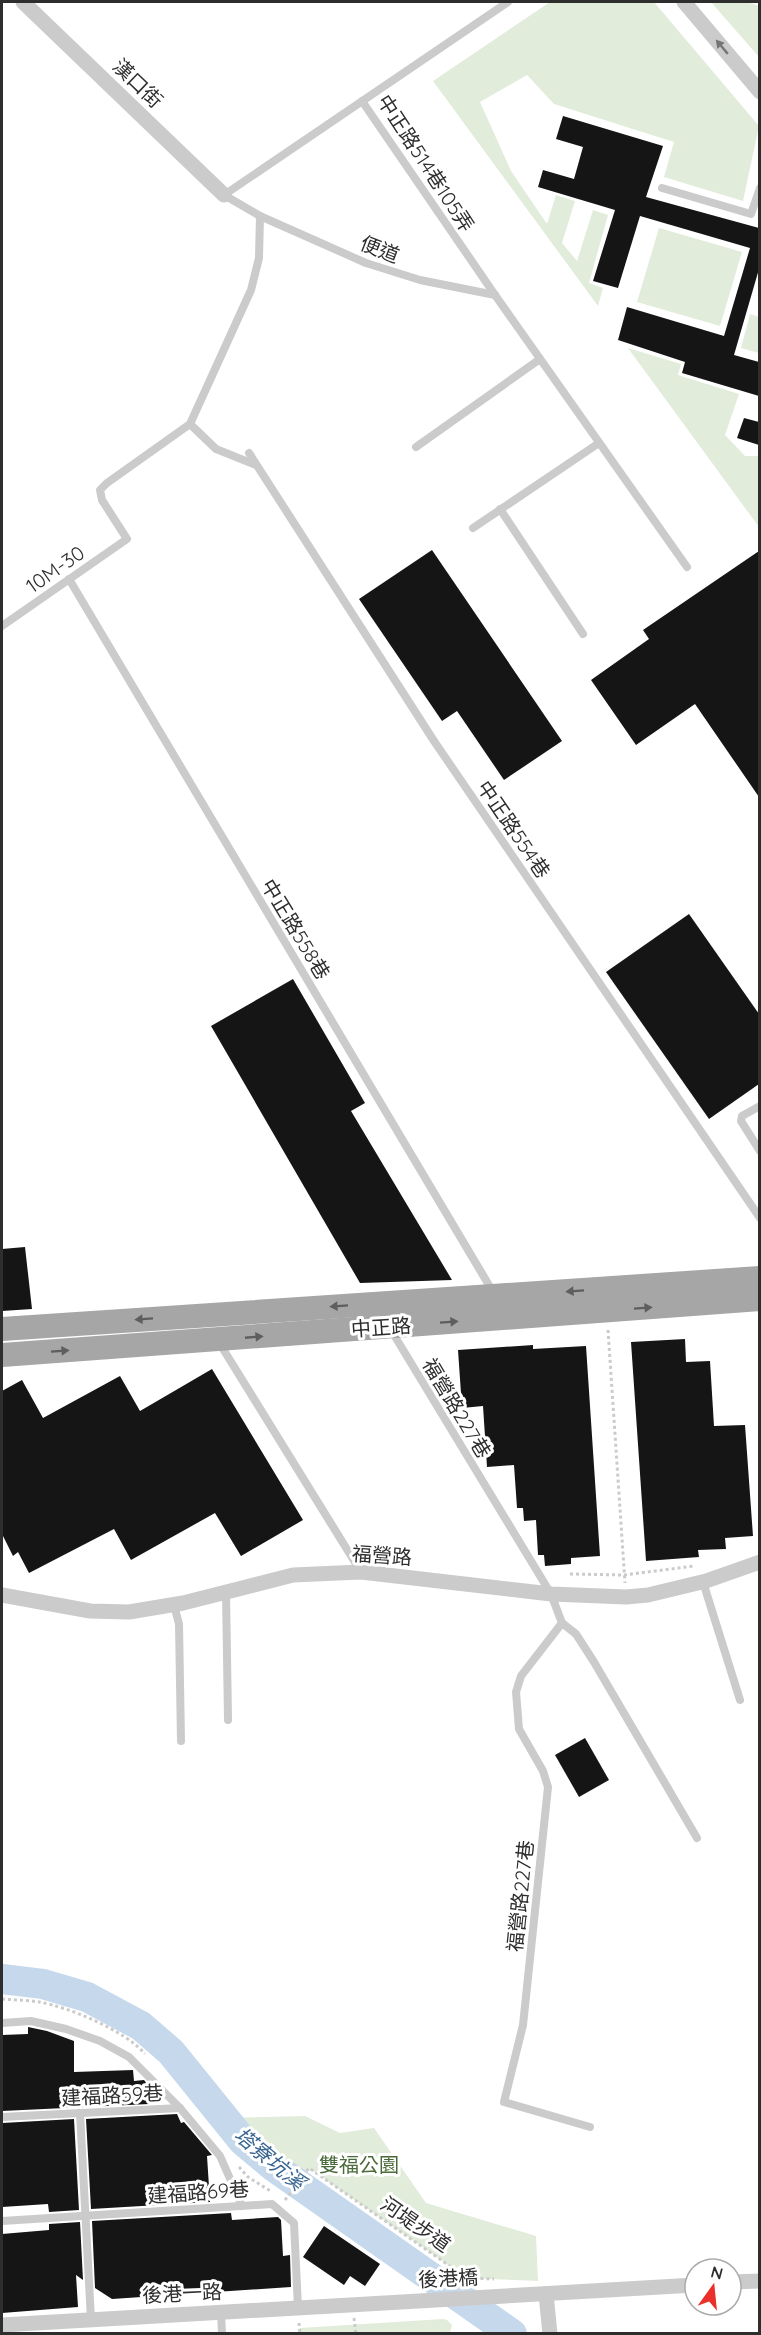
<svg xmlns="http://www.w3.org/2000/svg" width="761" height="2335" font-family="Quicksand,'Noto Sans TC',sans-serif">
  <style>
    .green { fill: #e2ecda }
    .lines { fill: none; stroke-linecap: round; stroke-linejoin: round }
    .river { stroke: #c6d9ec; stroke-width: 30 }
    .building { fill: #151515 }
    .path { stroke: #cbcbcb; stroke-width: 3; stroke-dasharray: 3 3; stroke-linecap: butt }
    .service { stroke: #cbcbcb; stroke-width: 8 }
    .minor { stroke: #cbcbcb; stroke-width: 15 }
    .primary { stroke: #a6a6a6; stroke-width: 24 }
    .oneway { fill: #757575 }
    .oneway2 { fill: #5e5e5e }
    .labels { text-anchor: middle; dominant-baseline: central; stroke-width: 6; stroke-linejoin: round; paint-order: stroke }
    .street-label { font-size: 20px; fill: #2e2e2e; stroke: #fff }
    .park-label { font-size: 20px; fill: #4b6a3a; stroke: #fff }
    .water-label { font-size: 21px; font-style: italic; fill: #396692; stroke: #fff }
  </style>
  <rect width="100%" height="100%" fill="#fff"/>
  <g class="green">
    <polygon points="550,2 654,2 759,126 743,201 664,177 674,142 554,104 527,75 480,102 511,171 547,224 556,195 575,201 562,243 577,261 593,210 608,215 589,283 603,288 598,306 433,81"/>
    <polygon points="711,2 747,2 759,6 759,57"/>
    <polygon points="659,228 742,252 720,326 637,302"/>
    <polygon points="750,314 759,317 759,353 741,348"/>
    <polygon points="628,348 681,364 678,375 739,394 725,435 745,456 759,456 759,527"/>
    <path d="M 305,2116 L 340,2133 L 374,2128 L 426,2203 L 536,2236 L 538,2281 L 467,2278 L 310,2169 L 300,2181 C 273,2163 250,2143 228,2118 Z"/>
    <polygon points="443,2319 447,2320 452,2325 450,2333 300,2333 300,2328"/>
  </g>
  <g class="lines">
    <polyline class="river" points="2,1979 43,1984 87,1997 141,2026 171,2052 243,2141 274,2167 512,2334"/>
  </g>
  <g class="building">
    <polygon points="563,116 663,146 646,197 759,228 759,269 734,355 759,362 759,396 682,373 685,362 618,340 627,307 724,336 750,248 640,216 618,288 593,281 615,210 538,187 543,170 574,179 583,147 556,139"/>
    <polygon points="744,418 759,422 759,445 737,438"/>
    <polygon points="432,550 562,741 504,780 457,711 442,721 359,599"/>
    <polygon points="759,551 759,797 695,704 636,745 591,680 649,639 643,630"/>
    <polygon points="689,914 759,1014 759,1084 709,1119 606,972"/>
    <polygon points="293,979 365,1103 351,1111 452,1280 360,1283 211,1026"/>
    <polygon points="25,1247 32,1309 2,1311 2,1249"/>
    <polygon points="685,1339 686,1362 710,1361 714,1426 745,1425 753,1536 725,1538 726,1549 698,1550 699,1557 646,1561 631,1342"/>
    <polygon points="533,1345 533,1349 586,1346 600,1556 571,1558 571,1564 545,1566 544,1555 538,1555 536,1520 524,1521 523,1508 517,1508 514,1465 487,1467 483,1406 462,1408 458,1350"/>
    <polygon points="212,1369 303,1520 241,1556 215,1513 131,1560 114,1529 29,1573 18,1552 13,1556 2,1534 2,1391 22,1380 43,1418 120,1376 140,1411"/>
    <polygon points="585,1738 609,1780 579,1797 555,1755"/>
    <polygon points="28,2027 47,2031 74,2041 74,2072 133,2070 134,2081 144,2080 148,2085 149,2104 2,2111 2,2035 28,2034"/>
    <polygon points="177,2114 181,2123 184,2122 212,2155 207,2156 210,2202 91,2209 86,2119"/>
    <polygon points="74,2119 79,2210 49,2212 48,2204 2,2207 2,2123"/>
    <polygon points="231,2213 232,2220 278,2217 281,2220 283,2256 290,2255 291,2287 112,2299 95,2288 92,2221"/>
    <polygon points="80,2222 83,2280 76,2275 78,2307 2,2313 2,2234 49,2230 49,2224"/>
    <polygon points="324,2226 380,2264 365,2286 350,2276 344,2285 303,2257"/>
  </g>
  <g class="lines">
    <g class="path">
      <polyline points="608,1330 625,1583"/>
      <polyline points="570,1574 624,1575 694,1566"/>
      <path d="M 2,1999 C 14,2000 27,2000 39,2002 C 69,2007 126,2031 145,2054"/>
      <polyline points="239,2167 248,2177 272,2192"/>
      <polyline points="285,2200 309,2168 467,2278 494,2279"/>
      <polyline points="354,2318 356,2334"/>
      <polyline points="299,2323 300,2334"/>
    </g>
    <g class="service">
      <polyline points="362,101 495,295 687,567"/>
      <polyline points="662,188 751,214 760,188"/>
      <polyline points="495,295 420,280 366,263 260,216 224,195 508,2"/>
      <polyline points="190,424 216,449 256,465"/>
      <polyline points="416,447 540,359"/>
      <polyline points="249,453 434,741 760,1218"/>
      <polyline points="500,509 583,634"/>
      <polyline points="473,528 599,443"/>
      <polyline points="69,579 493,1292"/>
      <polyline points="2,626 127,539 102,500 100,490 107,483 190,424 251,290 259,258 260,216"/>
      <polyline points="760,1106 742,1116 741,1121 760,1151"/>
      <polyline points="391,1330 551,1594 562,1623 521,1676 516,1692 519,1729 543,1771 548,1787 523,2025 504,2102 590,2127"/>
      <polyline points="220,1344 361,1572"/>
      <polyline points="703,1582 740,1700"/>
      <polyline points="226,1592 228,1720"/>
      <polyline points="174,1605 179,1624 181,1741"/>
      <polyline points="562,1623 576,1634 594,1662 697,1838"/>
      <polyline points="2,2023 31,2021 66,2029 100,2041 129,2057 180,2108 220,2156 242,2206"/>
      <polyline points="80,2113 91,2320"/>
      <polyline points="2,2117 180,2108"/>
      <polyline points="2,2221 272,2204 294,2223 298,2308"/>
      <polyline points="221,2312 222,2334"/>
    </g>
    <g class="minor">
      <polyline points="23,2 224,195"/>
      <polyline points="684,2 760,92"/>
      <polyline points="2,1595 90,1611 129,1612 183,1603 293,1575 361,1572 551,1594 626,1597 648,1595 706,1581 760,1562"/>
      <polyline points="731,2282 760,2281"/>
      <polyline points="546,2294 550,2334"/>
      <polyline points="2,2325 695,2285"/>
    </g>
    <g class="primary">
      <polyline points="2,1329 760,1278"/>
      <polyline points="2,1355 760,1299"/>
    </g>
  </g>
  <defs><path id="oneway-solid" d="M-6-.8H1V-3.2L6.5 0L1 3.2V.8H-6Z" transform="scale(1.5)"/></defs>
  <use class="oneway" href="#oneway-solid" transform="translate(722 47) rotate(-130)"/>
  <g class="oneway2">
    <use href="#oneway-solid" transform="translate(575 1291) rotate(176)"/>
    <use href="#oneway-solid" transform="translate(339 1306) rotate(176)"/>
    <use href="#oneway-solid" transform="translate(643 1308) rotate(-4)"/>
    <use href="#oneway-solid" transform="translate(144 1319) rotate(176)"/>
    <use href="#oneway-solid" transform="translate(449 1322) rotate(-4)"/>
    <use href="#oneway-solid" transform="translate(254 1337) rotate(-5)"/>
    <use href="#oneway-solid" transform="translate(60 1351) rotate(-4)"/>
  </g>
  <g class="labels">
    <g class="street-label">
      <text transform="translate(138 83) rotate(44)">漢口街</text>
      <text transform="translate(426 163) rotate(57)">中正路514巷105弄</text>
      <text transform="translate(380 249) rotate(21)">便道</text>
      <text transform="translate(55 569) rotate(-35)">10M-30</text>
      <text transform="translate(514 829) rotate(56)">中正路554巷</text>
      <text transform="translate(296 929) rotate(59)">中正路558巷</text>
      <text transform="translate(381 1327) rotate(-4)">中正路</text>
      <text transform="translate(457 1408) rotate(59)">福營路227巷</text>
      <text transform="translate(382 1555) rotate(4)">福營路</text>
      <text transform="translate(520 1896) rotate(-84)">福營路227巷</text>
      <text transform="translate(112 2095) rotate(-3)">建福路59巷</text>
      <text transform="translate(198 2192) rotate(-4)">建福路69巷</text>
      <text transform="translate(416 2224) rotate(35)">河堤步道</text>
      <text transform="translate(448 2278) rotate(-3)">後港橋</text>
      <text transform="translate(182 2293) rotate(-3)">後港一路</text>
    </g>
    <g class="park-label">
      <text x="359" y="2164">雙福公園</text>
    </g>
    <g class="water-label">
      <text transform="translate(270 2158) rotate(40)">塔寮坑溪</text>
    </g>
  </g>
  <rect width="761" height="2335" fill="none" stroke="#2e2e2e" stroke-width="6"/>
  <g transform="translate(713 2287) rotate(15)"><circle r="28" fill="#ffffff" stroke="#ababab" stroke-width="1.5"/>
  <path d="M0-4.5L10 22L0 15L-10 22Z" fill="#ea302a"/>
  <text y="-9" font-size="16" font-weight="bold" text-anchor="middle" fill="#2e2e2e">N</text>
  </g>
</svg>
